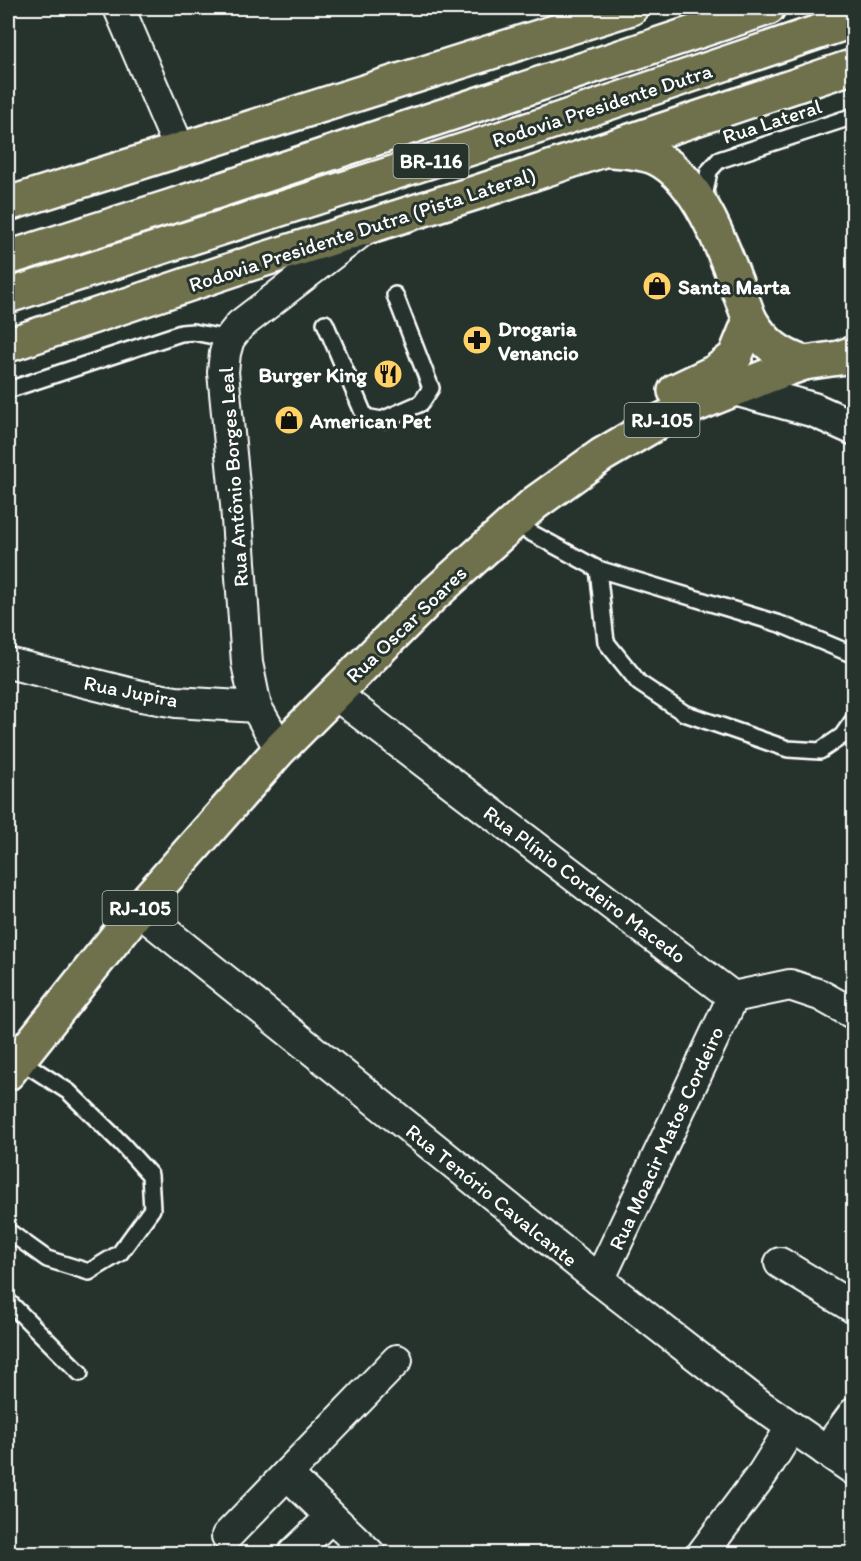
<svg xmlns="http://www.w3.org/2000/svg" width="861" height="1561" font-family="Itim,sans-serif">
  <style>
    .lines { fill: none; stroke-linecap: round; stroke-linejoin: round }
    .service-casing { stroke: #fff; stroke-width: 20 }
    .minor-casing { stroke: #fff; stroke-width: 34 }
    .secondary-casing { stroke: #fff; stroke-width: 38 }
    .primary-casing { stroke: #fff; stroke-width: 38 }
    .trunk-casing { stroke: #fff; stroke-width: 38 }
    .motorway-casing { stroke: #fff; stroke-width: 38 }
    .service { stroke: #26332d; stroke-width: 15 }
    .minor { stroke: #26332d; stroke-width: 30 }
    .secondary { stroke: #26332d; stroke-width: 33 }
    .primary { stroke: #6e714b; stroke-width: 33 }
    .trunk { stroke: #6e714b; stroke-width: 33 }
    .motorway { stroke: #6e714b; stroke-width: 33 }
    .labels { text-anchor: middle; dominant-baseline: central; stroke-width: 6; stroke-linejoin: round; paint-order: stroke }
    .shield { fill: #26332d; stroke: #bec2c0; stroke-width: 1.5 }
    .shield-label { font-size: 20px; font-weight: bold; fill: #fff }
    .street-label { font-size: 21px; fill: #fff; stroke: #26332d }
    .poi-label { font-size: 21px; font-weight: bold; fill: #fff; stroke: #26332d; text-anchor: start }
  </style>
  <rect width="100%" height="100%" fill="#26332d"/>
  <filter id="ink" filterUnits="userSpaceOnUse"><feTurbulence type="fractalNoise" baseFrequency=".0167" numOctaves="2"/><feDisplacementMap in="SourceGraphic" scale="12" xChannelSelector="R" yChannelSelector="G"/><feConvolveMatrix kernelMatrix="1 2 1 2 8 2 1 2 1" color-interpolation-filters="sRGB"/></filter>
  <g filter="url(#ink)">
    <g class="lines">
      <g class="service-casing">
        <g id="service">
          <polyline points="703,203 709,171 719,160 854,116"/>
          <polyline points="325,323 365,417 382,420 421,403 431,388 395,295"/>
          <polyline points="8,390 181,333 193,332 229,339"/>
          <polyline points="513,523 598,569 780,624 854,655"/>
          <polyline points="598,569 606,642 639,683 684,713 788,749 820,751 842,736 854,719"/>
          <polyline points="8,1231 47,1259 89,1272 120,1253 152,1209 150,1175 122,1144 69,1092 18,1059"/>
          <polyline points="8,1301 80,1373"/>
        </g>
      </g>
      <g class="minor-casing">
        <g id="minor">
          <polyline points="119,8 180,150"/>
          <polyline points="8,663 141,696 176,702 256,707"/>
          <polyline points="335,694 733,997 790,985 820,995 854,1014"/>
          <polyline points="280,749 256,707 247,663 236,505 223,372 225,353 229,339 240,325 362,231"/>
          <polyline points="138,910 599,1280 760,1405 854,1470"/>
          <polyline points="780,1263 854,1308"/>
          <polyline points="599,1280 733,997"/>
          <polyline points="826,1451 854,1413"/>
          <polyline points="287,1474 370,1554"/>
          <polyline points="227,1536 397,1360"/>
          <polyline points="293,1554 331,1517"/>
          <polyline points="702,1554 763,1473 791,1428"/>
        </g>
      </g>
      <g class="secondary-casing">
        <polyline id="secondary" points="737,389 814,410 854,428"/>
      </g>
      <g class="primary-casing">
        <g id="primary">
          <path d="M 750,320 C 764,343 779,355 804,363"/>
          <polyline points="675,391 715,372 735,357 750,320"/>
          <polyline points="8,1073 138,910 280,749 430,598 535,503 602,455 660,421 683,410 770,375 804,363 839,358 854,353"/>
        </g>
      </g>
      <g class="trunk-casing">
        <g id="trunk">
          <path d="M 610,150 C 625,151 642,152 656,158 C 705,181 731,272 750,320"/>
          <polyline points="8,204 631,8"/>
          <polyline points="8,345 249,264 478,192 854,66"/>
        </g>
      </g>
      <g class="motorway-casing">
        <g id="motorway">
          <polyline points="8,258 169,207 768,8"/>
          <polyline points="8,296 537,127 854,20"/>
        </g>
      </g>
      <use href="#service" class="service"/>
      <use href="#minor" class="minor"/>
      <use href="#secondary" class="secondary"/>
      <use href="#primary" class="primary"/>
      <use href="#trunk" class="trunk"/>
      <use href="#motorway" class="motorway"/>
    </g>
  </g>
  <defs>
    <g id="shop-disc" transform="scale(1.5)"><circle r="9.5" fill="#ffd166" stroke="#26332d"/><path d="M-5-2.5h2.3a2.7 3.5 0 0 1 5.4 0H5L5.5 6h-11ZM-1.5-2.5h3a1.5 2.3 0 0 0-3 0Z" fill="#111"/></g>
    <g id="pharmacy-disc" transform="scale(1.5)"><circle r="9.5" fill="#ffd166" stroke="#26332d"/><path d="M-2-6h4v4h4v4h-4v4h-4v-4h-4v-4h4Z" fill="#111"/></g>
    <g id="restaurant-disc" transform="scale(1.5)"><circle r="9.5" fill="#ffd166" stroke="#26332d"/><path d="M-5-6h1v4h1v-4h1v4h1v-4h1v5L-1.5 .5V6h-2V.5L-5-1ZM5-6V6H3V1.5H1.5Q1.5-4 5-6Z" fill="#111"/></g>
  </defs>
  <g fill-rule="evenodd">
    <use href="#shop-disc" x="657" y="286"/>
    <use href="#pharmacy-disc" x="477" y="340"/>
    <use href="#restaurant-disc" x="388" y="374"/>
    <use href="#shop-disc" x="289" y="420"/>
  </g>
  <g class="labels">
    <g class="shield">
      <rect x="393.5" y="144" width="75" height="34" rx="4.5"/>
      <rect x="624.5" y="403" width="75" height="34" rx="4.5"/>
      <rect x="102.5" y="891" width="75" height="34" rx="4.5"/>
    </g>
    <g class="shield-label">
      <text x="431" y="161">BR-116</text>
      <text x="662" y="420">RJ-105</text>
      <text x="140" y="908">RJ-105</text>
    </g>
    <g class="street-label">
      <text transform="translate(602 105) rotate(-18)">Rodovia Presidente Dutra</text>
      <text transform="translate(772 121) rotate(-18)">Rua Lateral</text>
      <text transform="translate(362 229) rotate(-18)">Rodovia Presidente Dutra (Pista Lateral)</text>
      <text transform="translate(233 477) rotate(-94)">Rua Antônio Borges Leal</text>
      <text transform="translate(406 624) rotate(-44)">Rua Oscar Soares</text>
      <text transform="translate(131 691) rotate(11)">Rua Jupira</text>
      <text transform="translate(585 884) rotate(37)">Rua Plínio Cordeiro Macedo</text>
      <text transform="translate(666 1138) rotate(-65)">Rua Moacir Matos Cordeiro</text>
      <text transform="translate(492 1195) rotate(39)">Rua Tenório Cavalcante</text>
    </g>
    <g class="poi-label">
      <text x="678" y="286">Santa Marta</text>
      <text x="498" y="328">Drogaria<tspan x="498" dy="24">Venancio</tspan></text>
      <text x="367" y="374" text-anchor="end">Burger King</text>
      <text x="310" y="420">American Pet</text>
    </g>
  </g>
  <rect width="861" height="1561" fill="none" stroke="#26332d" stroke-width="30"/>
  <rect x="15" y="15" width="831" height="1531" fill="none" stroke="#fff" stroke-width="2" filter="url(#ink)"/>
</svg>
